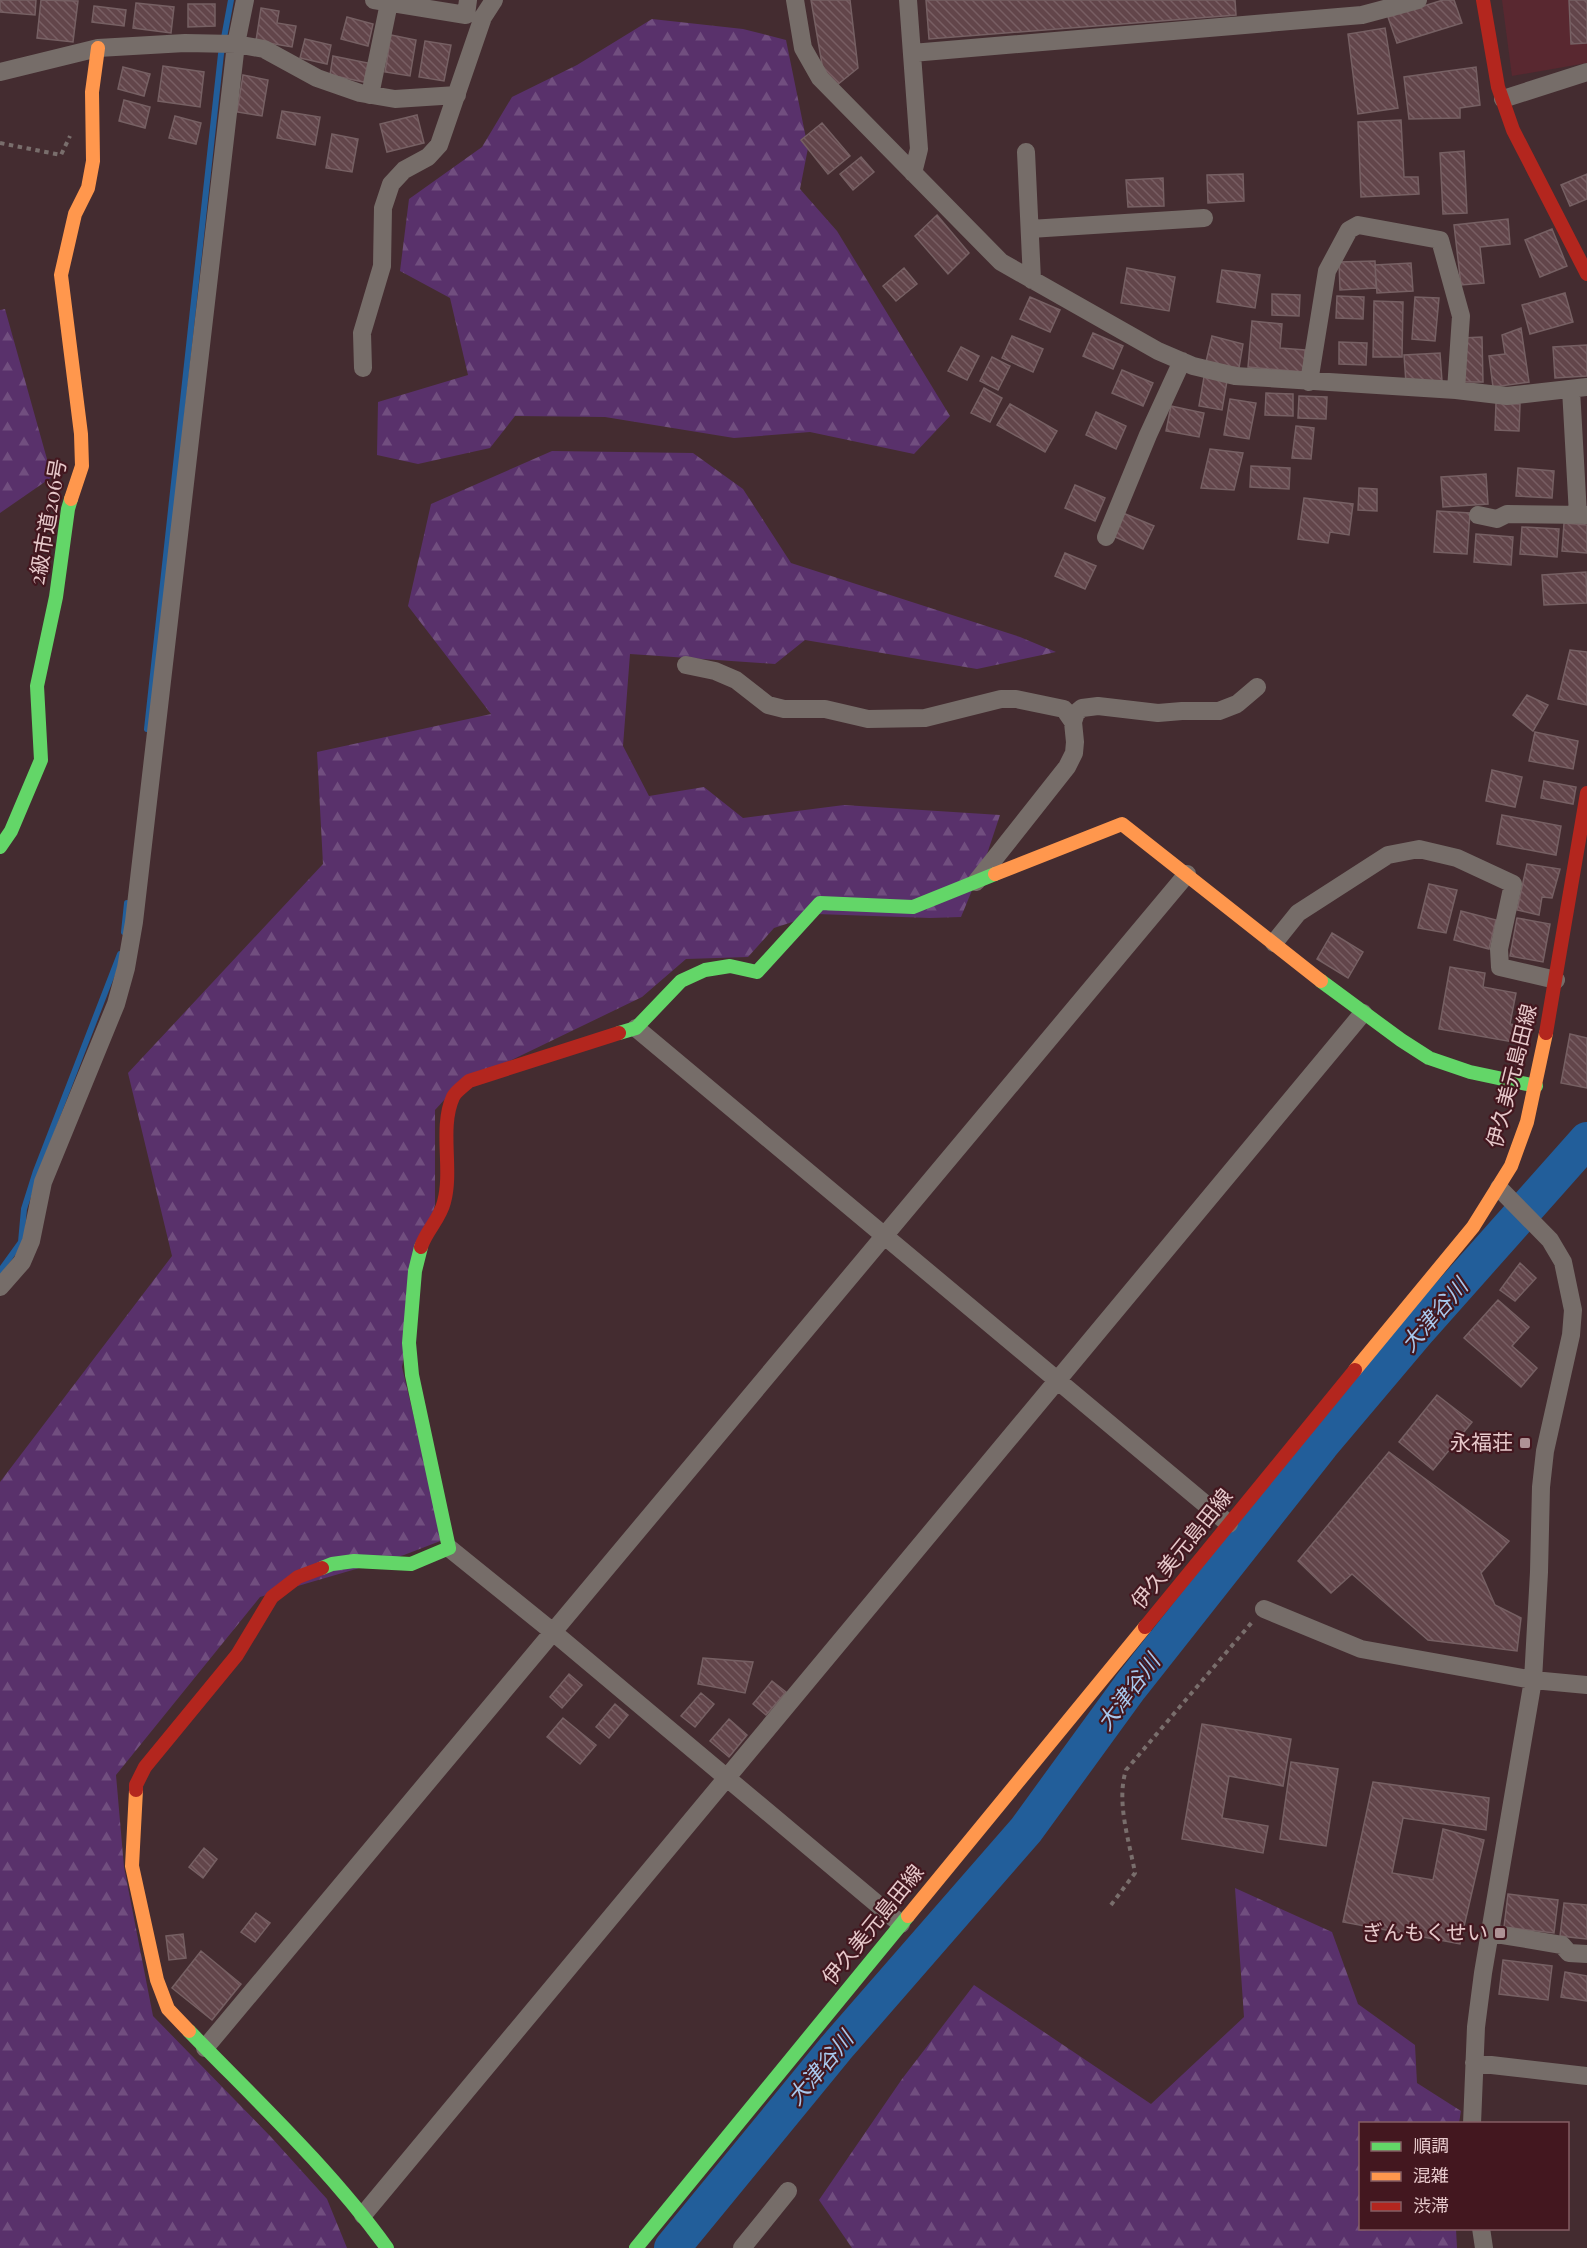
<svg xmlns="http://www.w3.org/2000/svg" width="1587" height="2248" font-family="'Playfair Display','Noto Sans JP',serif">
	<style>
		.built { fill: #592830 }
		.forest { fill: url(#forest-firs) }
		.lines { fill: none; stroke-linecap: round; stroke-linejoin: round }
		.stream { stroke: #225e9a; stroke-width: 6 }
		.river { stroke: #225e9a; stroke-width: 36 }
		.building { fill: url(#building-back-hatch); stroke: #766063; stroke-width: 1.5 }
		.path { stroke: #796e6c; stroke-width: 4; stroke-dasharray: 4.5 4.5; stroke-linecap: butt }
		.street { stroke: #766d69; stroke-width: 18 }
		.fast { stroke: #63d668; stroke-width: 14 }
		.slow { stroke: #ff974d; stroke-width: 14 }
		.jam { stroke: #b3261e; stroke-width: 14 }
		.poi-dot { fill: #ae9295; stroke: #43171f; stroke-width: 2 }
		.labels { text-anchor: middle; stroke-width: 4.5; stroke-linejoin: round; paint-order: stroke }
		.street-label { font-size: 21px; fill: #e7c9cb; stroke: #43171f }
		.poi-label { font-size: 21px; fill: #e7c9cb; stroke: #43171f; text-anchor: end }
		.water-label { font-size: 22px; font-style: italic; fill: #a8c8ed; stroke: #43171f }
	</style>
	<defs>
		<pattern id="forest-firs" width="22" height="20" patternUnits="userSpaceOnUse" patternTransform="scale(1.5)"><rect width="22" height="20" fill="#59316b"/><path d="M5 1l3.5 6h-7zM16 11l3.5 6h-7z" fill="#714e7f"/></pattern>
		<pattern id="building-back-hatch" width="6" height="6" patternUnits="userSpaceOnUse" patternTransform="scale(1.5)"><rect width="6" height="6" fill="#62454a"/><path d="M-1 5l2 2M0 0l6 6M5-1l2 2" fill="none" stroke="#785e63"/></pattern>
	</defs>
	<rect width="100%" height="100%" fill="#442c30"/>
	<!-- built -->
	<path class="built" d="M1502,0H1587V63L1512,76Z"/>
	<!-- forest -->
	<path class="forest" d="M652,19L743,29L786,40L808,148L800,189L837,231L950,416L914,454L810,432L734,438L605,417L515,416L490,448L418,464L377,455L378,402L468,375L450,298L400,271L409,199L482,147L512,97L577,65Z
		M5,309L52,477L0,513V310Z
		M552,451L693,453L743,489L791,563L1020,637L1056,652L977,669L805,640L775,664L630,654L623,746L649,796L704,787L743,818L844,805L1000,815L987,854L961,917L930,918L817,914L774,928L748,957L686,959L642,997L456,1087L435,1110V1204L402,1367L443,1540L404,1555L260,1597L116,1775L124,1867L153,2016L271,2137L327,2199L347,2248H0V1482L172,1256L128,1073L323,864L317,752L491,714L408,606L431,504Z
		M1235,1888L1332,1932L1358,2004L1415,2045L1417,2083L1461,2111L1459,2123L1360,2124V2228L1456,2229L1457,2248H852L819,2200L902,2079L974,1985L1151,2104L1244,2017Z"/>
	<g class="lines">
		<!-- stream -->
		<path class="stream" d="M147,729L221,54L231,0
			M124,932L127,903
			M0,1271L21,1242L24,1209L36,1171L120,954"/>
		<!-- river -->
		<path class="river" d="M672,2248L836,2048L1026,1830L1130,1687L1321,1445L1419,1329L1587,1140"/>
	</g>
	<!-- building -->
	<path class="building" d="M0,0H36L35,15L0,12Z
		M41,0L78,1L73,42L37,38Z
		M811,0H850L858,68L837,85L823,70Z
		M926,0H1235L1236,15L929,39Z
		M1443,0H1454L1462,23L1397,43L1388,17Z
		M1569,0H1587V43L1571,44Z
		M136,3L174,7L171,33L133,28Z
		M188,4H215V26L188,27Z
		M94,6L126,10L124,26L92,22Z
		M261,8L279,11L277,23L296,26L292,47L256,41Z
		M347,17L373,24L368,46L341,39Z
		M1385,28L1398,108L1358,114L1348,34Z
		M391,35L416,40L410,76L385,72Z
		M305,39L331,45L327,64L300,58Z
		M425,41L451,45L444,81L419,77Z
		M333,56L368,63L364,82L330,75Z
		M163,66L204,72L200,107L158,101Z
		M123,67L150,74L144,96L118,89Z
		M1476,67L1480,105L1460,108V118L1409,119L1404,77Z
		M243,75L268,80L262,116L237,112Z
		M124,100L150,107L145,128L119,121Z
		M282,111L320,117L315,145L277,138Z
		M417,115L424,143L387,152L380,124Z
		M175,116L201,123L196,144L169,138Z
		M1401,120L1404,177H1418L1419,194L1361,197L1358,122Z
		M822,123L850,156L828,174L801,140Z
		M332,134L358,139L352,172L326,168Z
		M1464,151L1467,213L1443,214L1440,153Z
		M861,157L874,172L853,190L840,174Z
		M1243,174L1244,201L1208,203L1207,175Z
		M1587,174V199L1570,206L1561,185Z
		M1163,178L1164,206L1128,207L1126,180Z
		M937,215L969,253L948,274L915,236Z
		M1508,219L1510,244L1480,247L1484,283L1461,285L1454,225Z
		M1552,229L1567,266L1540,277L1525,240Z
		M1375,261L1376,288L1340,290L1339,262Z
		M1411,263L1413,291L1377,293L1375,265Z
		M904,268L917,284L896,301L883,286Z
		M1127,268L1175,277L1169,311L1121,303Z
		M1222,270L1260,275L1255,308L1217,302Z
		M1565,293L1573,322L1530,334L1522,305Z
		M1272,294L1300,295L1299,316L1272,315Z
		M1337,296L1364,297L1363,319L1336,318Z
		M1030,297L1060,310L1050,332L1020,319Z
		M1415,297L1439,298L1435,341L1412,339Z
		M1374,301L1403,302L1402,357H1373Z
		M1252,321L1282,324L1280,348L1305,350L1304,372L1248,367Z
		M1521,328L1529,382L1493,387L1489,356L1505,354L1502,335Z
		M1093,333L1123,346L1113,369L1083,356Z
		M1012,336L1043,349L1033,372L1002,358Z
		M1212,336L1243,344L1239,368L1206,362Z
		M1482,337L1483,382H1463L1462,338Z
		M1339,342L1367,343L1366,365L1339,364Z
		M1587,345V376L1555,378L1553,347Z
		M961,347L979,356L967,380L948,371Z
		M1440,353L1442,381L1406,383L1404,355Z
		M992,357L1010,366L998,390L980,381Z
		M1122,370L1153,383L1143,406L1112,393Z
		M1204,377L1227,381L1222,410L1199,406Z
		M984,388L1002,398L990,422L971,413Z
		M1266,393L1293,394V416L1265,415Z
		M1299,396L1327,397L1326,419L1298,418Z
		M1230,399L1256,403L1249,439L1224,435Z
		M1496,403L1520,404L1519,431L1495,430Z
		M1010,404L1057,431L1045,452L997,425Z
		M1171,406L1204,413L1199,437L1166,431Z
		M1096,412L1126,426L1116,449L1086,435Z
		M1296,426L1314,428L1311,459L1292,458Z
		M1210,449L1243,453L1234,490L1201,488Z
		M1251,466L1290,468L1289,489L1250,487Z
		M1518,468L1554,471L1552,498L1516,496Z
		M1486,474L1488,504L1443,507L1441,477Z
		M1075,485L1105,498L1095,521L1065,508Z
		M1359,488L1377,489V511L1358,510Z
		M1304,498L1353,504L1349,535L1330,532L1328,543L1298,539Z
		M1437,511L1470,513L1467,554L1434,552Z
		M1123,513L1154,526L1143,549L1113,536Z
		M1564,523L1587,525V553L1562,551Z
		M1522,527L1559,529L1557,557L1520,554Z
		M1476,534L1513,537L1511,565L1474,562Z
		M1065,553L1096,566L1085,589L1055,576Z
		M1586,572L1587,603L1544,605L1542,575Z
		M1570,650L1587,652V705L1558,699Z
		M1527,695L1548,705L1533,731L1513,715Z
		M1535,732L1578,741L1573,769L1529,761Z
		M1492,770L1522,777L1515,807L1486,801Z
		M1544,781L1576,787L1573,804L1541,798Z
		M1502,815L1561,826L1556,855L1497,844Z
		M1527,864L1560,869L1552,898L1542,897L1539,915L1517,910Z
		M1429,884L1457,890L1446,933L1418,928Z
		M1461,911L1496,920L1489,949L1454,940Z
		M1517,918L1550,924L1543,962L1510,956Z
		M1332,933L1363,952L1348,978L1317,959Z
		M1450,967L1485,973L1483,987L1516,993L1510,1024L1516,1025L1513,1042L1439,1029Z
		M1570,1034L1587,1038V1088L1561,1083Z
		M1520,1263L1536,1278L1515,1301L1500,1290Z
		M1498,1300L1529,1327L1512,1346L1537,1368L1521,1387L1464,1338Z
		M1437,1395L1472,1422L1433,1470L1399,1442Z
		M1389,1452L1509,1541L1481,1573L1495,1605L1521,1618L1517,1651L1428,1640L1352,1574L1331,1593L1298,1561Z
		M703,1658L753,1662L745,1693L698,1684Z
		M569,1674L582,1685L562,1708L550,1697Z
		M772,1681L786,1692L766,1715L753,1704Z
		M701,1693L714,1704L695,1727L681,1716Z
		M615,1704L628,1715L609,1738L596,1727Z
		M563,1718L596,1745L580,1764L547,1737Z
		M729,1719L747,1735L729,1757L710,1741Z
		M1202,1724L1291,1739L1283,1786L1229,1776L1222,1818L1268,1826L1263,1853L1182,1839Z
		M1291,1762L1338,1769L1326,1846L1280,1839Z
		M1373,1782L1489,1798L1486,1830L1403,1818L1392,1873L1433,1880L1443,1829L1484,1840L1460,1944L1343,1922Z
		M204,1848L217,1859L203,1878L189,1867Z
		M1508,1894L1558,1900L1554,1933L1504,1927Z
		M1564,1903L1587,1905V1939L1560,1936Z
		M256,1913L270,1923L255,1942L241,1932Z
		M183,1934L186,1958L169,1960L166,1936Z
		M201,1951L241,1984L212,2020L172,1988Z
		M1503,1960L1552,1966L1548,2000L1499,1994Z
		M1565,1972L1587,1976V2001L1561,1997Z"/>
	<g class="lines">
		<!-- path -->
		<path class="path" d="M0,143L61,155L70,136
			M1111,1905L1135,1873C1129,1840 1116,1802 1126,1770L1253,1621"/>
		<!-- street -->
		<path class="street" d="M374,0L466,15L468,0
			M795,0L803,48L820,78L1001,262L1158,351L1193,366L1235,376L1456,390L1507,396L1587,387
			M908,0L919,149L913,173
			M912,53L1362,15L1418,0
			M0,72L98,48L185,43L236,44L264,49L317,78L360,93L395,99L457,95
			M370,95L389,3
			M1503,99L1587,72
			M1026,152L1032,280
			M1030,229L1204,218
			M363,368L362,333L382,266L383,208L391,184L404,170L428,157L439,145L483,17L494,0
			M1309,382L1327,271L1349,230L1358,225L1440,240L1461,316L1456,390
			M1571,389L1578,515
			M1478,515L1497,519L1507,514L1587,515
			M1106,537L1148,435L1182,361
			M686,665L715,671L736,680L768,705L784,709H825L868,719L925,718L1001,699H1016L1064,709L1073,722
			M976,882L1067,767L1074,753L1075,742L1073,722L1076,713L1082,708L1098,706L1158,713L1182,711H1219L1237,704L1257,687
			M1274,943L1298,913L1388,855L1419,849L1457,858L1513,884L1499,949L1500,967L1556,980
			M636,1028L1229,1524
			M0,1287L22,1262L31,1241L43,1182L116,1004L126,968L134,922L236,44L245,0
			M449,1548L553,1632L901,1924
			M1264,1609L1361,1649L1533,1680L1587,1685
			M1490,1933L1562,1945L1569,1953L1587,1954
			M205,2048L1187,874
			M1474,2063L1587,2076
			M1472,2124L1476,2027L1483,1973L1533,1680L1539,1572L1541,1487L1545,1451L1571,1335L1573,1310L1563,1262L1550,1240L1499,1188
			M363,2215L1363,1013
			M1481,2228L1484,2248
			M742,2248L788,2191"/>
		<!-- fast -->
		<path class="fast" d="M0,847L11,831L41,760L37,686L56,597L68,509L71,499
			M1321,981L1401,1040L1429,1058L1470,1072L1536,1086
			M619,1033L636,1028L681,981L705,970L730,966L757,972L820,903L913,907L995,874
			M322,1568L332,1564L354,1561L411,1564L449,1548L412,1375L409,1343L415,1271L421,1247
			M189,2031C257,2101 330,2169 387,2248
			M636,2248L908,1916"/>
		<!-- slow -->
		<path class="slow" d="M71,499L82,466L81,434L61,275L75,214L88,188L93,161L92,92L98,48
			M995,874L1122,824L1321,981
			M1355,1370L1473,1227L1511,1166L1527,1122L1546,1033
			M136,1790L132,1866L157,1980L168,2009L189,2031
			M908,1916L1145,1627"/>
		<!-- jam -->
		<path class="jam" d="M1483,0L1498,87L1513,130L1587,274
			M1546,1033L1587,793
			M421,1247C426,1231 440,1219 444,1202C453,1169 439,1128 453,1097C456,1091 464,1086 469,1081L619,1033
			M1145,1627L1355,1370
			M136,1790V1785L145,1767L237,1655L272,1597L298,1577L322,1568"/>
	</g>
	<!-- markers -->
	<g class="poi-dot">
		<rect x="1519" y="1437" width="12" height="12" rx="3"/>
		<rect x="1494" y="1927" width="12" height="12" rx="3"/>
	</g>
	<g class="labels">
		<!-- street labels -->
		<g class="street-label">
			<text transform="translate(48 522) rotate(-80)" y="7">2級市道206号</text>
			<text transform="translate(1512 1076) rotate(-76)" y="7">伊久美元島田線</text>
			<text transform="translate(1182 1549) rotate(-51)" y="7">伊久美元島田線</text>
			<text transform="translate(873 1925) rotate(-51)" y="7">伊久美元島田線</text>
		</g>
		<!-- poi labels -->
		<g class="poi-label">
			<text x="1513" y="1450">永福荘</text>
			<text x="1488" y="1940">ぎんもくせい</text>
		</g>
		<!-- water labels -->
		<g class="water-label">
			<text transform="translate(1434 1315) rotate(-49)" y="8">大津谷川</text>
			<text transform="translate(1128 1692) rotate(-53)" y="8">大津谷川</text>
			<text transform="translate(820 2068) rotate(-50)" y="8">大津谷川</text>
		</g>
	</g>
	<!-- legend -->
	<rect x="1359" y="2122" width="210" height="108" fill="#43171f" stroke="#855e64" stroke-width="1.5"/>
	<rect x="1371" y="2142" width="30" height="9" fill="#63d668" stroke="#855e64" stroke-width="1.5"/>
	<text x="1413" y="2152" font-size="18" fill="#e7c9cb">順調</text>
	<rect x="1371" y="2172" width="30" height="9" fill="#ff974d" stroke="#855e64" stroke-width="1.5"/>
	<text x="1413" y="2182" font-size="18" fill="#e7c9cb">混雑</text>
	<rect x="1371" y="2202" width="30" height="9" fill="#b3261e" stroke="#855e64" stroke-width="1.5"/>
	<text x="1413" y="2212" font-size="18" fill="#e7c9cb">渋滞</text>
</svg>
